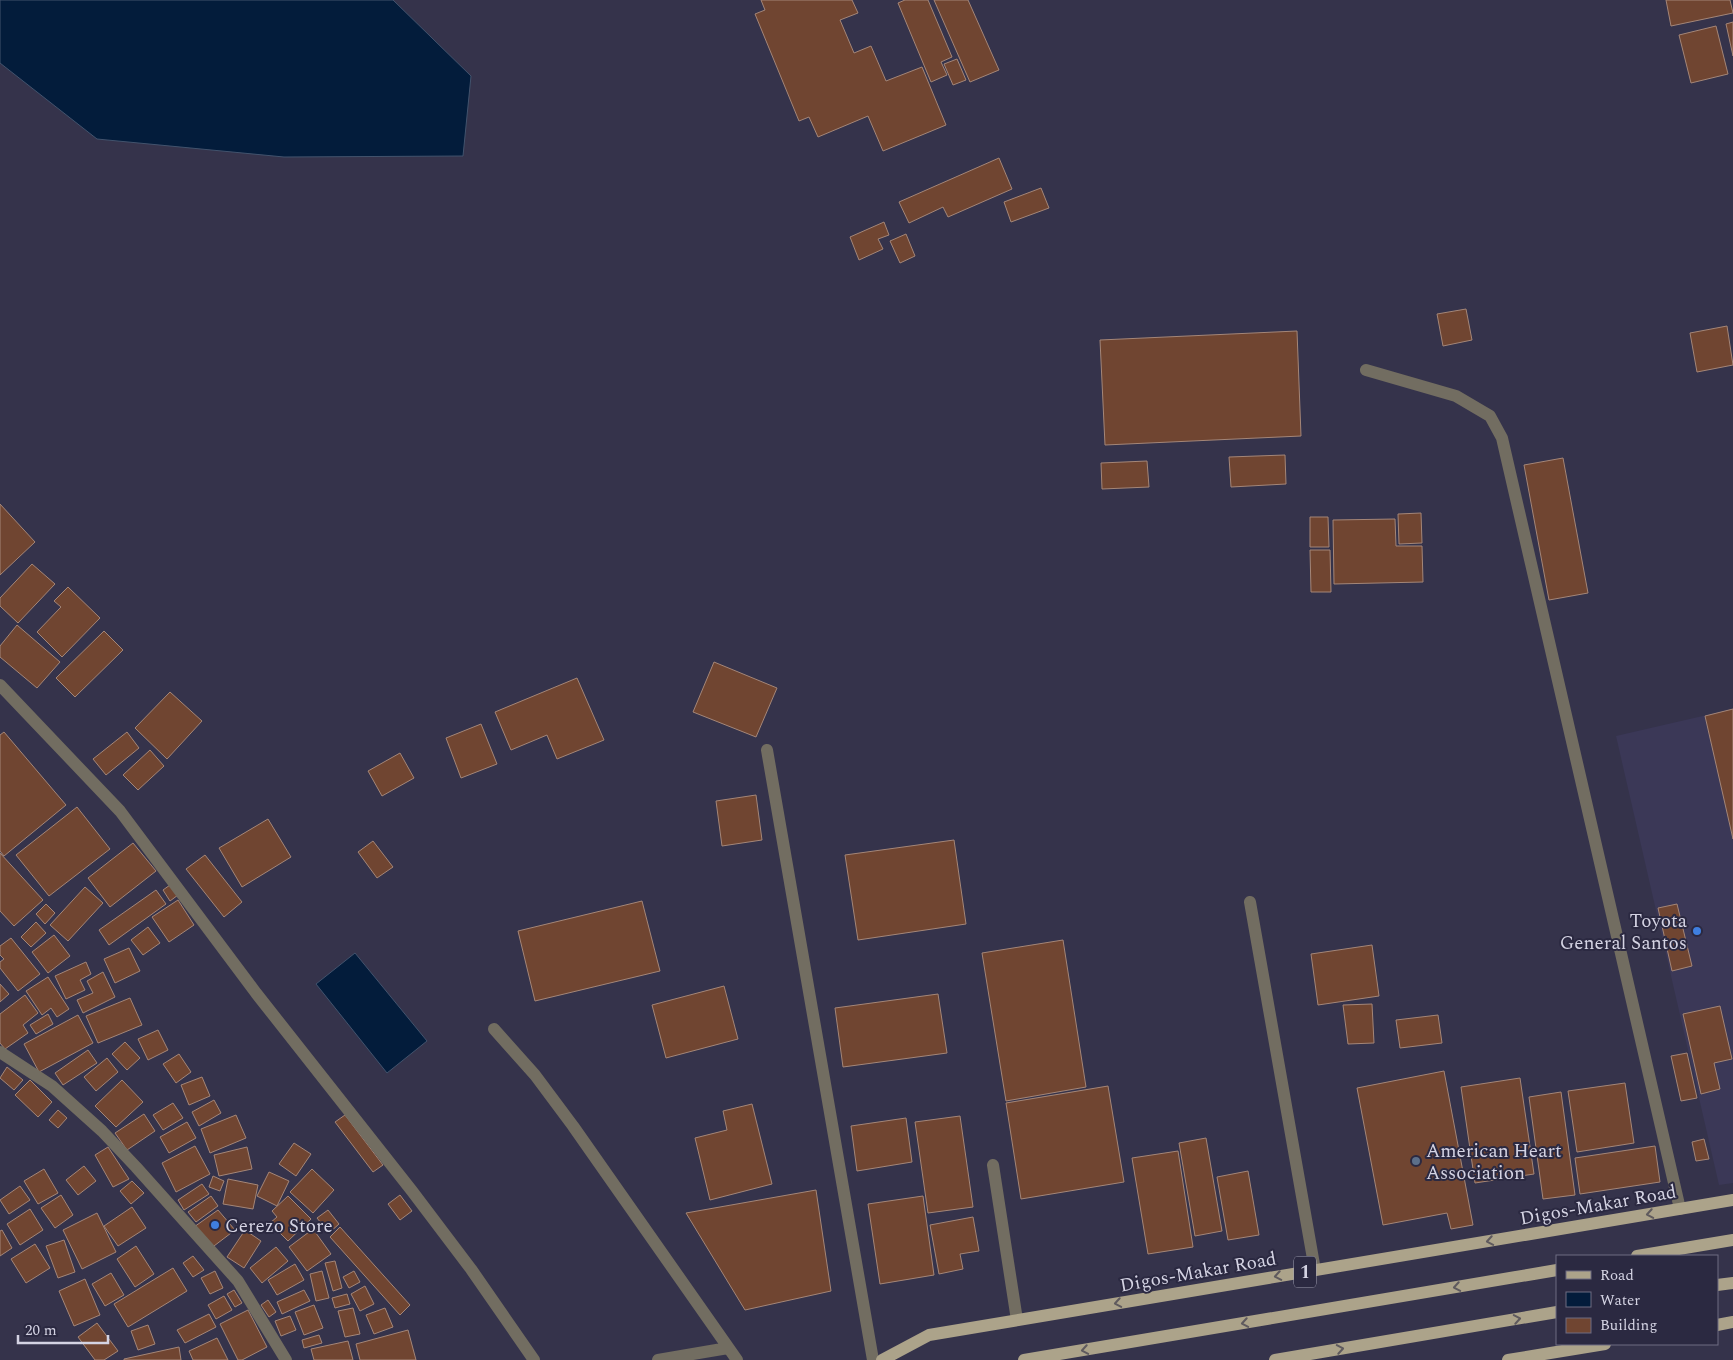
<svg xmlns="http://www.w3.org/2000/svg" width="1733" height="1360" font-family="Spectral,serif">
	<style>
		.built { fill: #3b3857 }
		.water { fill: #031c3b; stroke: #42536d }
		.building { fill: #704531; stroke: #a48678 }
		.lines { fill: none; stroke-linecap: round; stroke-linejoin: round }
		.minor { stroke: #726d61; stroke-width: 12 }
		.major { stroke: #aca38a; stroke-width: 12 }
		.oneway { stroke: #5f5a5e }
		.shop-dot { fill: #3f7fe0; stroke: #2b2941; stroke-width: 2 }
		.service-dot { fill: #5c6f8a; stroke: #2b2941; stroke-width: 2 }
		.labels { text-anchor: middle; stroke-width: 4; stroke-linejoin: round; paint-order: stroke }
		.shield { fill: #2b2941; stroke: #a1a0b2; stroke-width: 1 }
		.shield-label { font-size: 18px; font-weight: bold; fill: #d4d3e3 }
		.poi-label { font-size: 19px; fill: #d4d3e3; stroke: #2b2941; text-anchor: start }
		.street-label { font-size: 19px; fill: #d4d3e3; stroke: #2b2941 }
	</style>
	<rect width="100%" height="100%" fill="#35334b"/>
	<!-- built -->
	<path class="built" d="M1733,709V1183L1719,1185L1616,736Z"/>
	<!-- water -->
	<path class="water" d="M0,0H393L471,76L463,156L284,157L97,139L0,63Z
		M355,953L427,1041L387,1073L316,984Z"/>
	<!-- building -->
	<path class="building" d="M761,0H852L858,13L840,20L854,53L871,46L886,81L922,67L946,125L883,151L868,116L818,137L809,117L799,121L755,14L765,10Z
		M905,0H928L952,57L941,62L947,75L931,82L898,3Z
		M934,0H968L999,70L970,82Z
		M1666,0H1730L1733,13L1671,26Z
		M1733,22V56L1726,24Z
		M1716,26L1728,74L1691,83L1679,35Z
		M957,59L966,80L953,85L944,64Z
		M999,158L1012,189L948,217L943,207L909,223L899,202Z
		M1041,188L1049,208L1011,222L1004,202Z
		M884,222L889,235L878,239L883,249L859,260L850,237Z
		M906,234L915,256L900,263L890,241Z
		M1466,309L1472,340L1443,346L1437,314Z
		M1727,326L1733,365L1697,372L1690,333Z
		M1297,331L1301,436L1105,445L1100,340Z
		M1285,455L1286,484L1231,487L1229,457Z
		M1563,458L1588,593L1549,600L1524,465Z
		M1147,461L1149,487L1102,489L1101,463Z
		M0,504L35,542L0,575Z
		M1421,513L1422,543L1399,544L1398,514Z
		M1310,517H1328L1329,547H1310Z
		M1395,519L1396,546H1422L1423,582L1334,584L1333,520Z
		M1310,550H1330L1331,592H1311Z
		M32,564L55,584L18,623L0,606V598Z
		M68,587L100,618L62,657L37,632L61,607L54,601Z
		M17,625L60,662L37,688L0,657V646Z
		M104,631L123,650L75,697L56,678Z
		M714,662L777,688L756,737L693,712Z
		M577,678L604,740L557,759L547,735L511,750L495,712Z
		M170,692L202,721L167,759L135,728Z
		M1733,709V839L1705,716Z
		M481,724L497,764L461,778L446,738Z
		M4,732L66,805L4,856L0,851V735Z
		M127,732L139,748L106,775L93,759Z
		M150,750L164,766L138,790L123,775Z
		M400,753L414,778L382,796L368,771Z
		M756,795L762,840L722,846L716,801Z
		M77,807L110,849L49,896L16,855Z
		M268,819L291,857L242,887L219,848Z
		M954,840L966,924L858,940L845,855Z
		M373,841L393,867L377,878L358,852Z
		M133,843L156,871L110,907L88,878Z
		M0,853L43,900L14,926L0,911Z
		M205,855L242,902L224,917L186,869Z
		M170,885L178,895L170,901L163,890Z
		M85,887L103,903L68,941L50,925Z
		M156,890L166,904L109,945L99,930Z
		M178,900L194,925L169,942L152,917Z
		M642,901L660,971L535,1001L518,931Z
		M46,904L55,913L45,924L36,914Z
		M1677,904L1692,966L1672,971L1658,908Z
		M36,922L46,933L31,947L21,937Z
		M148,927L160,943L143,955L131,940Z
		M54,935L70,956L48,973L32,952Z
		M11,938L40,974L18,991L0,968V962L4,959L0,955V946Z
		M1063,940L1086,1087L1006,1101L982,953Z
		M1372,945L1379,996L1318,1005L1311,954Z
		M129,948L140,971L115,983L104,959Z
		M86,962L91,974L80,980L85,990L66,999L55,976Z
		M103,972L115,997L83,1013L77,1000L93,993L87,981Z
		M48,977L69,1009L57,1017L51,1008L42,1015L26,991Z
		M0,984L9,994L0,1002Z
		M724,986L738,1039L666,1058L652,1005Z
		M938,994L947,1053L843,1067L835,1008Z
		M25,995L38,1013L23,1025L28,1033L5,1049L0,1043V1014Z
		M130,998L142,1025L98,1043L86,1016Z
		M1372,1004L1374,1043L1348,1044L1343,1005Z
		M1720,1006L1732,1059L1714,1063L1720,1089L1701,1094L1683,1014Z
		M48,1014L53,1024L36,1034L30,1025Z
		M78,1015L93,1043L39,1072L24,1044Z
		M1438,1015L1442,1043L1400,1048L1396,1020Z
		M158,1030L168,1050L148,1060L138,1039Z
		M125,1042L140,1058L127,1070L112,1054Z
		M88,1050L97,1063L63,1085L55,1073Z
		M1687,1053L1697,1098L1681,1101L1671,1056Z
		M179,1054L191,1072L176,1083L163,1064Z
		M107,1058L118,1072L96,1091L84,1077Z
		M7,1067L23,1080L14,1090L0,1078Z
		M1444,1071L1473,1225L1451,1229L1447,1213L1383,1225L1357,1088Z
		M202,1077L210,1096L189,1105L181,1085Z
		M1520,1078L1534,1174L1475,1183L1461,1087Z
		M30,1080L52,1102L38,1117L15,1095Z
		M122,1080L143,1102L116,1127L95,1106Z
		M1625,1083L1634,1143L1577,1152L1568,1091Z
		M1108,1086L1124,1182L1021,1199L1006,1103Z
		M1561,1092L1575,1195L1543,1199L1529,1097Z
		M214,1100L221,1113L199,1126L192,1112Z
		M173,1103L183,1118L163,1130L153,1115Z
		M752,1104L772,1184L710,1200L695,1138L727,1130L723,1111Z
		M58,1110L67,1118L58,1128L49,1120Z
		M144,1114L155,1131L127,1150L115,1133Z
		M236,1115L246,1138L210,1153L201,1129Z
		M345,1115L383,1165L373,1172L335,1122Z
		M960,1116L973,1207L928,1213L915,1122Z
		M906,1118L912,1162L857,1171L851,1126Z
		M187,1122L196,1138L169,1153L160,1137Z
		M1206,1138L1222,1231L1195,1236L1179,1143Z
		M1704,1139L1709,1159L1696,1161L1692,1142Z
		M294,1143L311,1154L296,1176L279,1164Z
		M195,1146L210,1174L176,1192L162,1163Z
		M1655,1146L1660,1182L1580,1194L1575,1158Z
		M108,1147L129,1179L113,1187L95,1155Z
		M247,1147L252,1169L219,1176L214,1155Z
		M1178,1151L1193,1247L1148,1254L1132,1158Z
		M84,1166L96,1181L78,1195L66,1180Z
		M44,1169L58,1193L38,1204L24,1181Z
		M312,1169L334,1190L313,1213L290,1192Z
		M1248,1171L1259,1235L1228,1240L1217,1177Z
		M269,1172L289,1181L277,1206L257,1196Z
		M213,1176L224,1181L220,1191L209,1187Z
		M228,1179L258,1185L253,1209L223,1204Z
		M132,1181L144,1193L131,1204L120,1191Z
		M202,1184L209,1194L184,1210L178,1200Z
		M20,1186L30,1200L9,1214L0,1200Z
		M816,1190L831,1291L745,1310L686,1213Z
		M61,1195L73,1215L55,1228L41,1208Z
		M400,1195L412,1211L400,1220L388,1204Z
		M211,1196L218,1206L196,1222L188,1212Z
		M288,1196L311,1219L288,1241L270,1223L277,1217L272,1211Z
		M923,1196L934,1275L880,1284L868,1204Z
		M132,1207L146,1228L118,1246L104,1226Z
		M30,1209L43,1230L20,1245L7,1224Z
		M218,1210L235,1230L210,1249L194,1227Z
		M328,1210L339,1224L329,1233L317,1218Z
		M97,1213L116,1252L82,1269L63,1230Z
		M973,1217L979,1251L960,1254L963,1269L939,1274L930,1225Z
		M340,1227L410,1305L400,1315L330,1237Z
		M313,1229L331,1254L307,1271L289,1247Z
		M2,1230L12,1248L0,1256V1231Z
		M245,1230L261,1241L244,1268L227,1257Z
		M64,1240L75,1272L58,1278L46,1246Z
		M35,1244L50,1268L26,1283L11,1259Z
		M136,1246L154,1274L135,1287L117,1259Z
		M276,1247L288,1261L262,1283L250,1268Z
		M193,1256L204,1270L193,1277L183,1263Z
		M335,1261L342,1288L333,1291L325,1263Z
		M295,1264L304,1280L277,1295L268,1280Z
		M173,1268L187,1291L128,1327L114,1304Z
		M215,1271L223,1288L210,1294L201,1278Z
		M322,1271L329,1298L316,1301L310,1274Z
		M354,1271L360,1282L349,1288L343,1277Z
		M111,1273L124,1295L105,1306L92,1284Z
		M85,1279L100,1315L74,1326L59,1291Z
		M365,1286L374,1304L360,1311L351,1294Z
		M234,1290L242,1303L235,1307L227,1294Z
		M304,1290L310,1301L282,1314L277,1302Z
		M347,1294L350,1304L335,1308L332,1298Z
		M224,1296L232,1310L216,1319L208,1305Z
		M268,1300L276,1312L269,1317L261,1305Z
		M314,1305L323,1328L304,1335L295,1312Z
		M353,1308L360,1334L345,1337L338,1311Z
		M385,1308L393,1327L374,1334L366,1315Z
		M248,1310L267,1347L242,1360H238L220,1324Z
		M209,1314L216,1327L185,1343L177,1330Z
		M290,1316L296,1330L281,1336L275,1321Z
		M97,1323L118,1351L104,1360H95L78,1337Z
		M148,1325L155,1344L138,1350L131,1331Z
		M408,1330L416,1360H360L356,1344Z
		M319,1335L322,1343L304,1348L302,1340Z
		M217,1338L228,1360H193L189,1351Z
		M348,1341L353,1360H314L311,1349Z
		M179,1347L181,1360H124V1359Z"/>
	<g class="lines">
		<!-- minor -->
		<path class="minor" d="M1366,370L1456,396L1490,416L1502,438L1680,1209
			M0,685L120,811L256,993L412,1191L471,1269L534,1360
			M767,750L873,1360
			M1250,902L1315,1270
			M494,1029L535,1075L573,1126L737,1360
			M0,1052L52,1086L102,1131L136,1167L238,1281L286,1360
			M993,1165L1017,1320
			M658,1360L728,1348"/>
		<!-- major -->
		<path class="major" d="M1637,1256L1733,1240
			M1717,1285L1733,1283
			M1717,1325L1733,1322
			M882,1360L929,1335L1733,1200
			M1024,1360L1557,1270
			M1275,1360L1557,1312
			M1508,1360L1605,1344"/>
	</g>
	<!-- one-way arrows -->
	<defs><path id="oneway-chevron" d="M-2-3.5L2.5 0L-2 3.5" fill="none" stroke-width="1.6" stroke-linecap="round" stroke-linejoin="round" transform="scale(1.25)"/></defs>
	<g class="oneway">
		<use href="#oneway-chevron" transform="translate(1650 1214) rotate(170)"/>
		<use href="#oneway-chevron" transform="translate(1490 1241) rotate(170)"/>
		<use href="#oneway-chevron" transform="translate(1278 1276) rotate(170)"/>
		<use href="#oneway-chevron" transform="translate(1457 1287) rotate(170)"/>
		<use href="#oneway-chevron" transform="translate(1118 1303) rotate(170)"/>
		<use href="#oneway-chevron" transform="translate(1517 1319) rotate(-10)"/>
		<use href="#oneway-chevron" transform="translate(1245 1323) rotate(170)"/>
		<use href="#oneway-chevron" transform="translate(1340 1349) rotate(-10)"/>
		<use href="#oneway-chevron" transform="translate(1085 1350) rotate(170)"/>
	</g>
	<!-- markers -->
	<g class="shop-dot">
		<circle cx="1697" cy="931" r="5"/>
		<circle cx="215" cy="1225" r="5"/>
	</g>
	<circle class="service-dot" cx="1416" cy="1161" r="5"/>
	<g class="labels">
		<!-- shield labels -->
		<rect class="shield" x="1294" y="1256.5" width="22" height="31" rx="4"/>
		<g class="shield-label">
			<text x="1305" y="1278">1</text>
		</g>
		<!-- poi labels -->
		<g class="poi-label">
			<text x="1687" y="927" text-anchor="end">Toyota<tspan x="1687" dy="22">General Santos</tspan></text>
			<text x="1426" y="1157">American Heart<tspan x="1426" dy="22">Association</tspan></text>
			<text x="225" y="1232">Cerezo Store</text>
		</g>
		<!-- street labels -->
		<g class="street-label">
			<text transform="translate(1598 1204) rotate(-10)" y="7">Digos-Makar Road</text>
			<text transform="translate(1198 1271) rotate(-10)" y="7">Digos-Makar Road</text>
		</g>
	</g>
	<!-- legend -->
	<rect x="1556" y="1255" width="162" height="90" fill="#2b2941" stroke="#6f6d82"/>
	<rect x="1566" y="1271" width="25" height="8" fill="#aca38a" stroke="#6f6d82"/>
	<text x="1600" y="1280" font-size="15" fill="#d4d3e3">Road</text>
	<rect x="1566" y="1292" width="25" height="15" fill="#031c3b" stroke="#6f6d82"/>
	<text x="1600" y="1305" font-size="15" fill="#d4d3e3">Water</text>
	<rect x="1566" y="1318" width="25" height="15" fill="#704531" stroke="#6f6d82"/>
	<text x="1600" y="1330" font-size="15" fill="#d4d3e3">Building</text>
	<!-- scale -->
	<path d="M18 1335v8h90v-8" fill="none" stroke="#d4d3e3" stroke-width="2.5"/>
	<text x="25" y="1335" font-size="15" fill="#d4d3e3" stroke="#2b2941" stroke-width="4" paint-order="stroke">20 m</text>
</svg>
